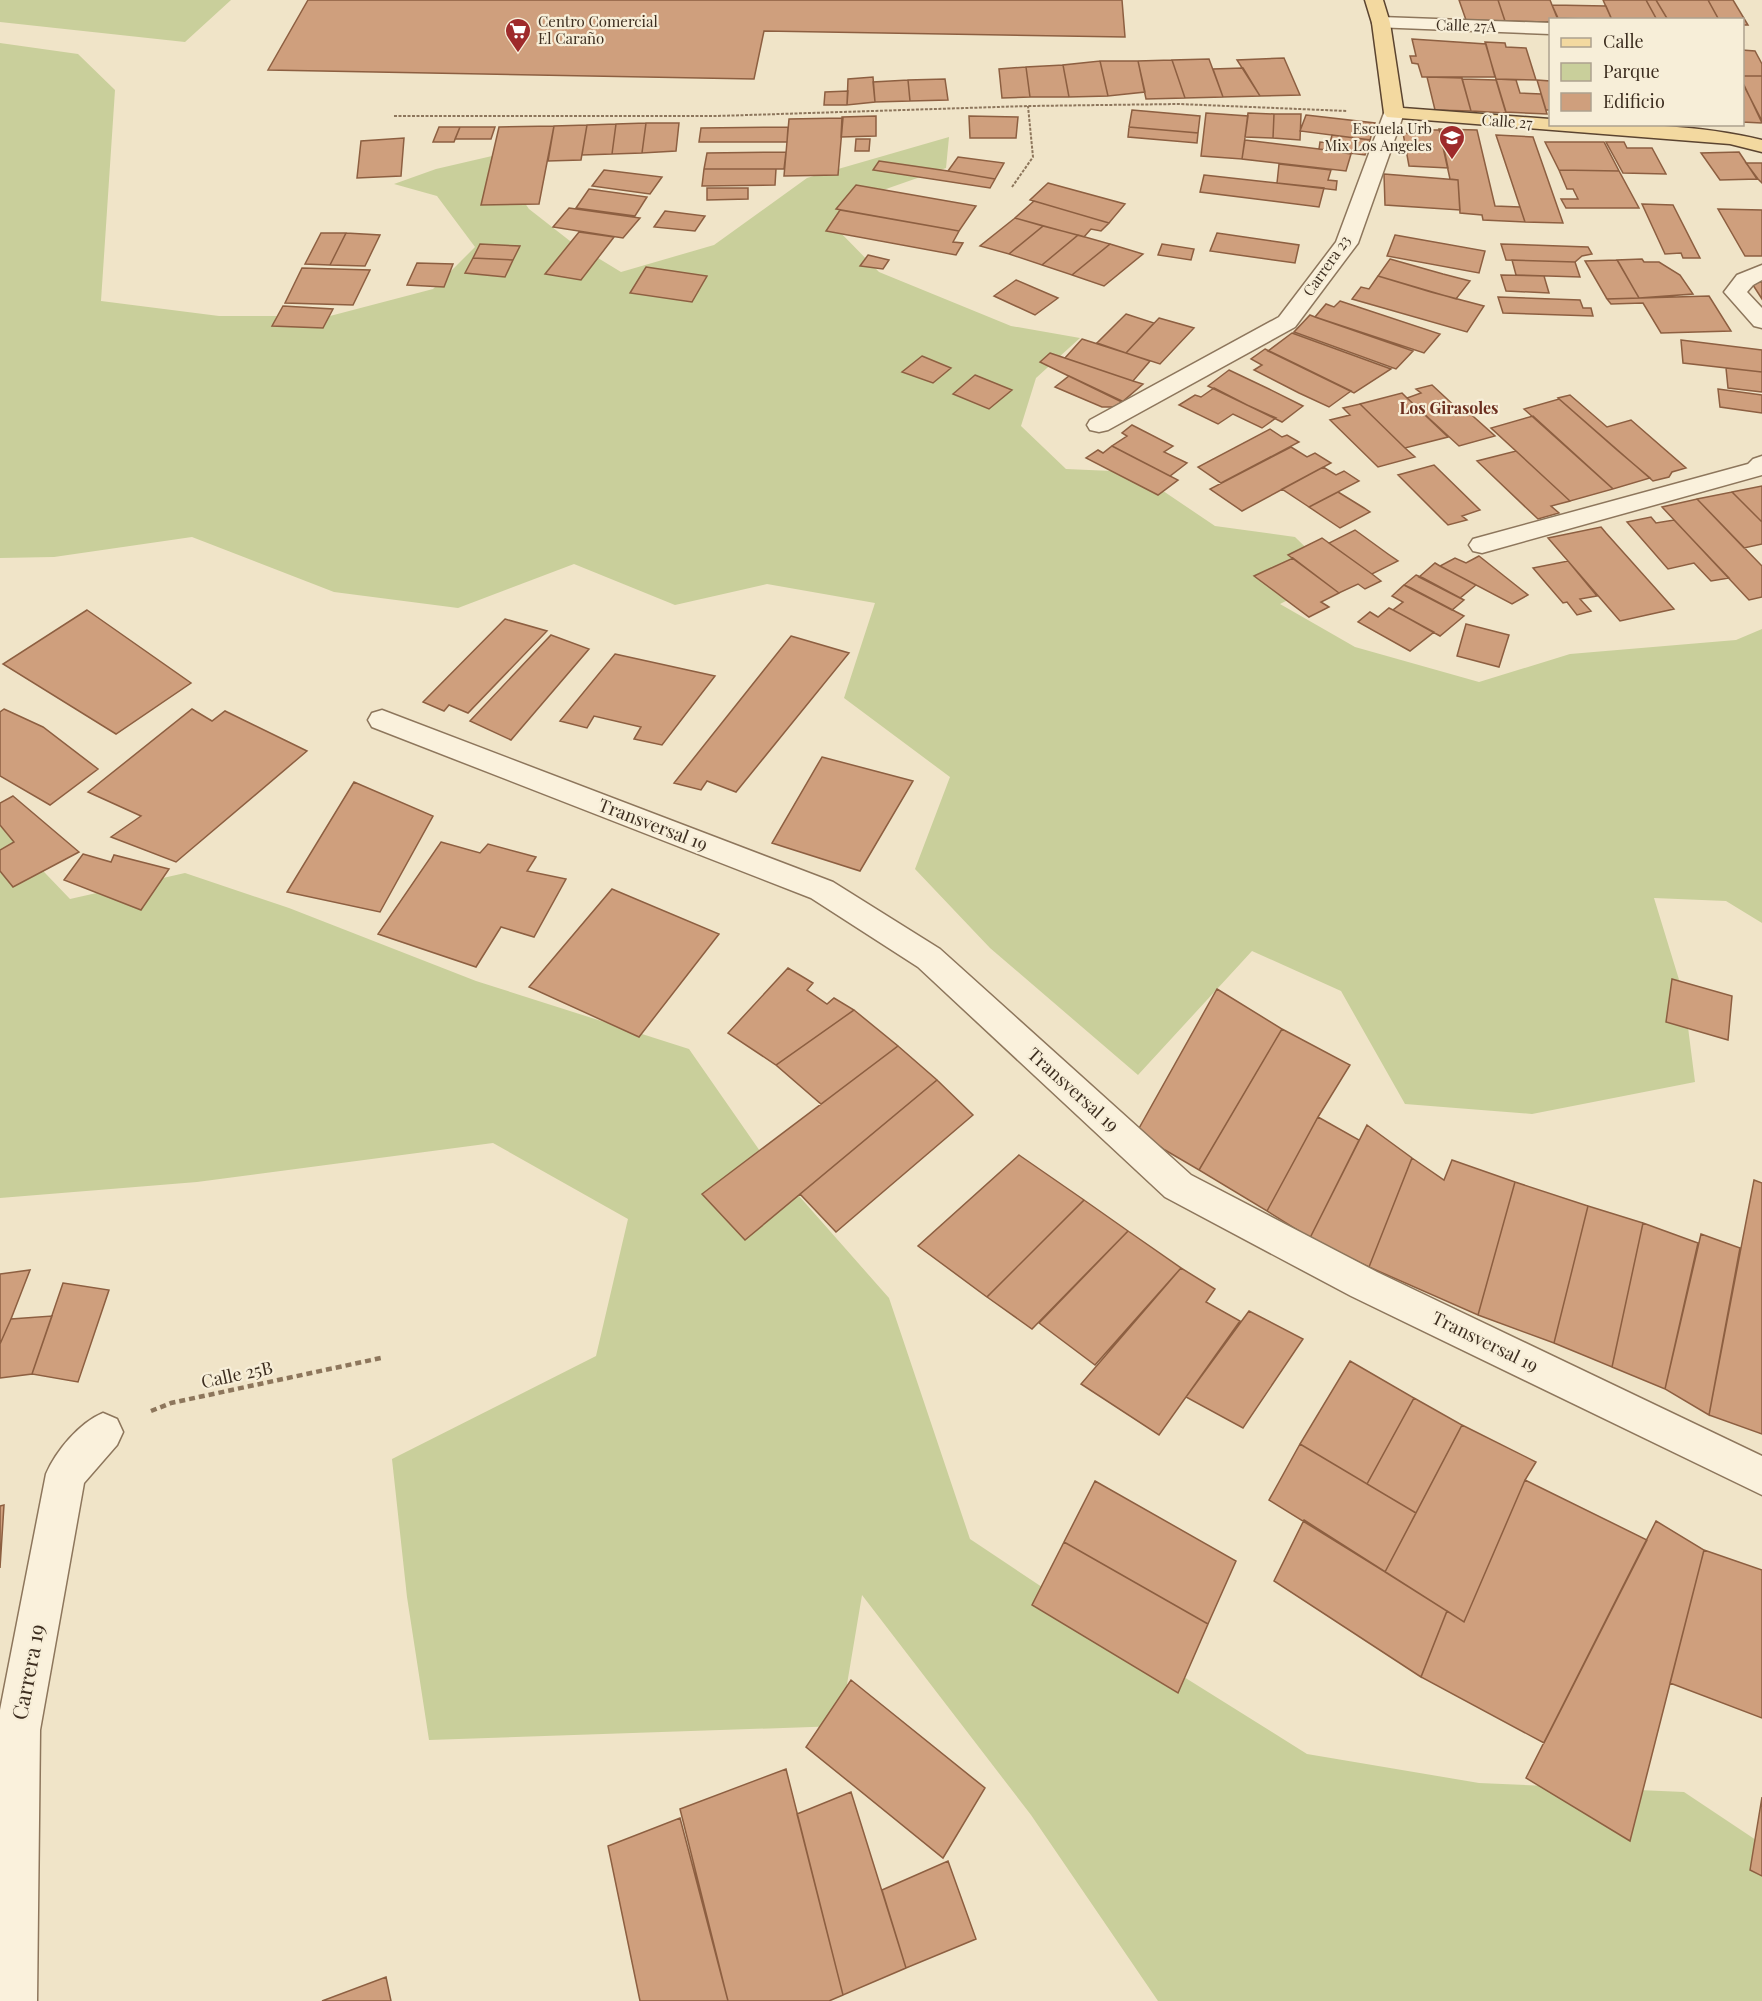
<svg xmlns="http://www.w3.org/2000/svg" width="1762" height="2001" font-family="'Playfair Display',serif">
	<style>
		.green { fill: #c9cf9b }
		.building { fill: #cf9f7d; stroke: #8d5f41; stroke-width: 1.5 }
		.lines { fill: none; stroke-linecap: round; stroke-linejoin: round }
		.street-casing { stroke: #8d765c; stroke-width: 3 }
		.primary-casing { stroke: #5b4430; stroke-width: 3 }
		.path-far1 { stroke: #8d765c; stroke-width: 2; stroke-dasharray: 3 1.5; stroke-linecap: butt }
		.path { stroke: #8d765c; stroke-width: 4.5; stroke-dasharray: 6 4; stroke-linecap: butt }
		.street { fill: #faf1dc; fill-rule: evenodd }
		.primary { fill: #f3d9a0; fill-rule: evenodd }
		.labels { text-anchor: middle; stroke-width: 4.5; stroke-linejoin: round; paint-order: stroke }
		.far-poi-label { font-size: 15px; fill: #3d2e20; stroke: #f7eed8; text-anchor: start }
		.far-street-label { font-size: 15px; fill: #3d2e20; stroke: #f7eed8 }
		.far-neighbourhood-label { font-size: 16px; font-weight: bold; fill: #6b2e1e; stroke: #f7eed8 }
		.street-label { font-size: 18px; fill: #3d2e20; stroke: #f7eed8 }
		.near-street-label { font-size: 21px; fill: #3d2e20; stroke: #f7eed8 }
	</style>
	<rect width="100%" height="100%" fill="#f0e4c8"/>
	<!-- green -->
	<path class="green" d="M0,0H231L185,42L0,22Z
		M0,43L78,54L115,90L101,301L219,316H330L433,289L475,247L437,196L394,184L436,169L492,156L529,209L570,241L621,272L714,245L807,178L949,137L946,168L866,196L837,229L879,272L1011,326L1080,338L1036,378L1021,426L1066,469L1135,472L1215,526L1295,537L1335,576L1280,604L1355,647L1479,682L1570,654L1736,640L1762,629V923L1726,901L1654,898L1684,996L1695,1082L1532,1114L1405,1104L1341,991L1252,951L1138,1075L990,948L915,869L950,777L844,698L875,603L767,584L675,605L574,564L458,608L334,592L192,537L54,557L0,558Z
		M0,826L70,899L185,873L289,908L476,981L689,1049L762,1154L889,1298L970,1539L1072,1607L1307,1754L1479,1783L1684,1792L1762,1844V2001H1158L1031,1815L862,1595L840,1726L429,1740L407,1597L392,1459L596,1356L628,1219L493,1143L197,1182L0,1198Z"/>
	<!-- building -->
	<path class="building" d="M308,0H1122L1125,37L764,31L754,79L268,70Z
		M1459,0H1498L1505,21L1466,20Z
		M1498,0H1550L1558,20L1546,22L1505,21Z
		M1603,0H1646L1657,20H1612Z
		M1646,0H1656L1668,20H1657Z
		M1656,0H1708L1719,20H1668Z
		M1708,0H1733L1748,25H1742V20H1719Z
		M1552,5L1606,6L1612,20L1558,18Z
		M1412,39L1486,44L1495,77H1422L1418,64L1412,63L1410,56H1416Z
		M1485,42L1505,43L1506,47L1526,48L1536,80L1496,79Z
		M1742,50L1755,51L1762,64V76H1742Z
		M1284,58L1300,95L1260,96L1237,60Z
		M1209,59L1223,97L1185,98L1172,60Z
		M1172,60L1185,98L1146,99L1138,61Z
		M1100,61L1108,96L1069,97L1063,65Z
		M1100,61H1138L1145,92L1108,96Z
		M1063,65L1069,97H1030L1026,67Z
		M1026,67L1030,97L1002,98L999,69Z
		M1243,68L1260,96L1223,97L1213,69Z
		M1742,76H1762V121L1742,82Z
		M873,77L875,102L847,105L848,79Z
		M1427,77L1462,78L1471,111L1435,110Z
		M945,79L948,100L910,101L908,80Z
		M1462,79L1496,80L1506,113L1471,111Z
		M1496,79L1516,80L1520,93L1541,94L1547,114L1506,112Z
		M908,80L910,101L875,102L873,82Z
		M1537,80L1550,81V110H1546Z
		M1742,85H1744L1762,123L1742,122Z
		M848,91L847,105H824L825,92Z
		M1132,110L1200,116L1198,133L1129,127Z
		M1206,113L1248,116L1242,159L1201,156Z
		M1248,113L1274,114L1273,138L1245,137Z
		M1274,114H1301L1300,140L1273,138Z
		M1306,115L1375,123L1370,140L1300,131Z
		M876,116V136L841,137L842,117Z
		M969,116L1018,117L1016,138H970Z
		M843,118L838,175L784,176L789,119Z
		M646,123L642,153L612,154L616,124Z
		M646,123H679L676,151L642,153Z
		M616,124L612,154L582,155L587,125Z
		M587,125L581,160L548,161L554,126Z
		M554,126L539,204L481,205L499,127Z
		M439,127H460L454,142H433Z
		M460,127H495L491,139H455Z
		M788,127L787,142H699L701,128Z
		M1129,127L1198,133L1197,143L1128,137Z
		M1439,129L1477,130L1495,206L1520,207L1525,222L1483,220L1482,215L1460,213L1458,180L1450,179Z
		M1424,130H1440L1448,168L1409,166L1403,133L1424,135Z
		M1332,135L1370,140L1365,155L1319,149L1320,142L1330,143Z
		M1496,135L1533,137L1563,223L1525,222Z
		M404,138L401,176L357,178L361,141Z
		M856,139H870L869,151H855Z
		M1245,140L1319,149L1351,154L1346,171L1242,159Z
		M1545,142H1604L1619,171L1559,170Z
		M1606,142H1624L1627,148H1652L1666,174L1623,173Z
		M786,152L784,169H704L707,153Z
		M1739,152L1757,179L1720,180L1701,153Z
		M958,157L1004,163L995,179L948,171Z
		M879,161L948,171L995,179L990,188L873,170Z
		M1746,163H1762V183L1758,179Z
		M1279,164L1331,170L1328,180L1337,181L1336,190L1277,183Z
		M704,169H776L775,185L702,186Z
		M604,170L662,177L650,194L592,186Z
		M1559,170L1619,171L1639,208H1566L1561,199H1578L1573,189H1567Z
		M1384,174L1458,180L1460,210L1385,205Z
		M1204,175L1277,183L1324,188L1319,207L1200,192Z
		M1048,183L1125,204L1109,223L1030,200Z
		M856,185L976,206L959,231L836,209Z
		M707,188H748V199L707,200Z
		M589,189L647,197L635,216L576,208Z
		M1034,201L1109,223L1101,231L1091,229L1084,237L1015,218Z
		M1642,204L1673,205L1700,258H1683L1681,253L1665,254Z
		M569,208L640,218L623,238L553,227Z
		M1718,209L1762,210V256H1745Z
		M840,210L959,231L953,242L963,243L956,255L826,231Z
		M665,211L705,216L695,231L654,227Z
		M1015,218L1043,226L1009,254L980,246Z
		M1043,226L1078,235L1042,265L1009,254Z
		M579,232L614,237L581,280L545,274Z
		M321,233H346L330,265L305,264Z
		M346,233L380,235L365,266L330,265Z
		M1217,233L1299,245L1295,263L1210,251Z
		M1078,235L1110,244L1072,275L1042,265Z
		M1395,235L1485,251L1479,273L1387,256Z
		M480,244L520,246L513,260L473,258Z
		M1110,244L1143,254L1104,286L1072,275Z
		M1162,244L1194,249L1191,260L1158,255Z
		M1501,244L1588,247L1592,254L1582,256L1575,262L1506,260Z
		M868,255L889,260L883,269L860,266Z
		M473,258L513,260L505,277L465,273Z
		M1390,259L1443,274L1470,281L1456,299L1378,276Z
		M1642,259L1644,262H1659L1680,275L1693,294L1639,298L1617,260Z
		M1512,260L1575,262L1580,277L1516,275Z
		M1617,260L1619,263L1639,298L1607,299L1585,261Z
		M417,263L453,264L444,287L407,285Z
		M646,267L707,276L692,302L630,293Z
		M302,268L370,270L353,305L285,303Z
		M1501,275L1544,276L1549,293L1506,291Z
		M1378,276L1431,292L1484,306L1467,332L1352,299L1361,287L1369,289Z
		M1016,280L1058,298L1035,315L994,296Z
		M1751,282H1762V299Z
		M1709,296L1731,331L1661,333L1643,303L1611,304L1607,299Z
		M1498,297L1580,300L1583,308H1591L1593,316L1503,313Z
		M1340,301L1440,334L1424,353L1315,317L1326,304L1334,307Z
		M283,306L333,309L323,328L272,326Z
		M1126,314L1154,323L1126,353L1097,343Z
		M1310,315L1315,317L1413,351L1396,369L1294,332Z
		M1159,318L1194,328L1160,364L1126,353Z
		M1292,333L1391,369L1354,393L1268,351Z
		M1082,339L1126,353L1150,361L1133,381L1065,358Z
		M1681,340L1762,350V372L1683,363Z
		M1265,349L1296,364L1351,391L1329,407L1299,393L1254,370L1262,365L1251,359Z
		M1050,353L1133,381L1143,384L1122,402L1040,362Z
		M922,356L951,368L933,383L902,372Z
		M1726,368L1762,372V392L1728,388Z
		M1229,370L1269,389L1303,406L1282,422L1208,386Z
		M975,375L1012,390L989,409L953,394Z
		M1069,376L1122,401V402L1114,407H1102L1055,387Z
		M1432,385L1459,410L1465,409L1495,436L1459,446L1407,398L1421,393L1416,389Z
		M1214,388L1247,405L1276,418L1262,428L1233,414L1218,424L1179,405L1195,395L1201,397Z
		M1718,389L1762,395V413L1720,407Z
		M1402,393L1407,398L1448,437L1405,448L1360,404Z
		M1570,395L1607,427L1631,420L1686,468L1672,472L1669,477L1653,481L1558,398Z
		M1559,399L1617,450L1650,478L1613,489L1524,409Z
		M1360,404L1405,448L1415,457L1378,467L1330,420L1350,415L1343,408Z
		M1533,416L1613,489L1570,501L1491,428Z
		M1132,425L1173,446L1164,452L1187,463L1170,476L1112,446L1127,436L1122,433Z
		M1270,429L1282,437L1287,435L1299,442L1221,483L1198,467Z
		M1112,446L1137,459L1178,480L1158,495L1086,458L1098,450L1103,453Z
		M1291,447L1307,457L1315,453L1331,463L1242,511L1210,489Z
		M1516,451L1570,501L1551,506L1559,513L1538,519L1477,461Z
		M1434,465L1480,510L1462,516L1467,520L1448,525L1398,475Z
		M1323,467L1336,475L1344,471L1359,481L1309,507L1282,489Z
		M1762,486V522L1732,492Z
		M1338,492L1364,508L1370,512L1340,528L1309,507Z
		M1732,492L1762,522V544L1744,548L1697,499Z
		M1697,499L1762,566V597L1749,600L1662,507Z
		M1651,517L1656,523L1674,520L1729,578L1711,581L1694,563L1668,569L1627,522Z
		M1601,527L1606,533L1674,609L1620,621L1548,538Z
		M1355,530L1388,554L1398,561L1372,574L1329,543Z
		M1322,538L1372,574L1381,581L1365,589L1358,584L1339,593L1288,555Z
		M1479,556L1528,595L1512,604L1440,566L1455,558L1466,563Z
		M1293,558L1339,593L1321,602L1329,607L1309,617L1254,576Z
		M1568,561L1597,596L1580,599L1591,611L1577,615L1567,602L1563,603L1533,568Z
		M1435,563L1440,566L1476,585L1460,598L1419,577Z
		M1416,575L1423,578L1464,600L1452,610L1404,585Z
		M1404,585L1411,588L1464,616L1440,636L1393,610L1403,602L1392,596Z
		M1389,608L1393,610L1434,632L1410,651L1358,622L1370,612L1378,617Z
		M87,610L191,683L116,734L3,664Z
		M505,619L547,631L468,713L449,705L444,711L423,702Z
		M1466,624L1509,635L1499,667L1457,656Z
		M551,635L589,649L511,740L470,721Z
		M791,636L849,653L736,792L707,781L701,790L674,783Z
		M615,654L715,676L662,745L634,739L641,727L594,716L587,728L560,721Z
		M4,709L43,727L98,769L50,805L0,776V712Z
		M192,709L212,721L225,711L307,751L176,862L111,837L141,816L88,792Z
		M822,757L913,781L860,871L772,843Z
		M354,782L433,816L380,912L287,892Z
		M13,796L79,852L13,887L0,871V850L14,842L0,825V803Z
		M441,842L480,853L488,844L536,857L527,871L566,879L534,937L501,927L476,967L378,934Z
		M83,854L111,862L114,855L169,869L141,910L64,880Z
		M612,889L719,934L639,1037L529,987Z
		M788,968L813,983L807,990L827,1004L834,998L854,1010L776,1065L728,1033Z
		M1672,979L1732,996L1728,1040L1666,1022Z
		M1217,989L1282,1029L1199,1170L1165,1150L1138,1130Z
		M854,1010L898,1046L821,1104L776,1065Z
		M1282,1029L1350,1065L1318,1117L1267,1211L1199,1170Z
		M898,1046L937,1080L745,1240L702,1194Z
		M937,1080L973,1115L836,1232L800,1194Z
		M1318,1117L1359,1140L1310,1238L1267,1211Z
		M1367,1125L1412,1158L1369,1267L1310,1238Z
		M1019,1155L1084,1200L987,1297L918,1246Z
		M1412,1158L1444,1180L1452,1160L1515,1182L1478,1315L1369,1267Z
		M1754,1180L1762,1183V1434L1709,1415Z
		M1515,1182L1588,1206L1554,1343L1478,1315Z
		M1084,1200L1128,1231L1032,1329L987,1297Z
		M1588,1206L1643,1223L1612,1367L1554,1343Z
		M1643,1223L1698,1243L1665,1389L1612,1367Z
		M1128,1231L1181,1268L1095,1365L1039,1323Z
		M1701,1234L1740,1248L1709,1415L1665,1389Z
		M1181,1268L1215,1289L1206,1302L1240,1321L1159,1435L1081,1384Z
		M30,1270L11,1319L0,1344V1274Z
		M63,1283L109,1290L78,1382L32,1374Z
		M1249,1311L1303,1339L1243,1428L1186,1397Z
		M52,1316L32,1374L0,1378V1344L11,1319Z
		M1350,1361L1414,1398L1367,1484L1300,1444Z
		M1414,1398L1462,1425L1416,1513L1367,1484Z
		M1462,1425L1536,1462L1525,1480L1464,1622L1385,1572Z
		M1300,1444L1416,1513L1385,1572L1269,1500Z
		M1525,1480L1647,1540L1544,1743L1421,1677L1447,1611L1464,1622Z
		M1095,1481L1236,1561L1208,1624L1064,1542Z
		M4,1505L0,1568V1506Z
		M1304,1520L1447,1611L1421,1677L1274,1581Z
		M1656,1521L1704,1550L1630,1841L1526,1778Z
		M1064,1542L1208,1624L1178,1693L1032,1605Z
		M1704,1550L1762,1570V1718L1670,1683Z
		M851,1680L985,1788L943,1858L806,1747Z
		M786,1769L843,1995L829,2001H728L680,1809Z
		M851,1792L906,1968L843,1995L797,1814Z
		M1762,1797V1876L1750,1870Z
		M680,1818L728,2001H640L608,1846Z
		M948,1861L976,1939L906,1968L882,1890Z
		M386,1977L391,2001H322Z"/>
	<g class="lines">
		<defs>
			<path id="street" d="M1381,17L1550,23V34L1374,27L1372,23L1374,19Z
				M1394,107L1401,109L1404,113L1358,243L1295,327L1108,430L1099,432L1090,430L1087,425L1090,420L1279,317L1336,242L1384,113L1387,109Z
				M1762,265V280L1753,285L1747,292L1762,308V328L1754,326L1724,292L1737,275Z
				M1762,456V475L1482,553L1473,551L1469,545L1473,539L1748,464L1753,459Z
				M382,710L833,882L940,949L1191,1175L1377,1272L1762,1456V1495L1351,1296L1165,1197L918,967L811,898L372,727L368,720L372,713Z
				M103,1413L117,1419L123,1432L117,1445L84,1483L40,1730L37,2001H0V1710L46,1474C56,1451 79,1423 103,1413Z"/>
			<path id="primary" d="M1365,0H1383L1390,23L1403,108L1550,119V124C1621,124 1693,123 1762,140V152L1730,144L1387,117L1384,113L1372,23Z"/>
		</defs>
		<!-- street casing -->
		<use href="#street" class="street-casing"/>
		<!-- primary casing -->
		<use href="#primary" class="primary-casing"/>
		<!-- path-far1 -->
		<path class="path-far1" d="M394,116H717L1028,106L1179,104L1347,111
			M1012,187L1033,157L1028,106"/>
		<!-- path -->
		<path class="path" d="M151,1411L171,1403L381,1358"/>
		<!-- street -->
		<use href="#street" class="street"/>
		<!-- primary -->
		<use href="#primary" class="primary"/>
	</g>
	<!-- icons -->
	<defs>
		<symbol id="supermarket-pin" viewBox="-11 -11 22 30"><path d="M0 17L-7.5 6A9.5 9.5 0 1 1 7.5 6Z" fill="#9e2a2b" stroke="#f7eed8"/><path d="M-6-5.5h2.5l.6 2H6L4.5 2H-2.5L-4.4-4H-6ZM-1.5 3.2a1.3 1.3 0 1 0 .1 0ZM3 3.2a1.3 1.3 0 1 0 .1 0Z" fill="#fff"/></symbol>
		<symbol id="school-pin" viewBox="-11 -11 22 30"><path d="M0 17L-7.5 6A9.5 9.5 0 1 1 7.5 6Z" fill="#9e2a2b" stroke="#f7eed8"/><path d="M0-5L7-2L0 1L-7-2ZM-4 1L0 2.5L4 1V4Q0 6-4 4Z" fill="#fff"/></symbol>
	</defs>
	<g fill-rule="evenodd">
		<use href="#supermarket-pin" x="503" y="16" width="30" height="40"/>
		<use href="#school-pin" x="1437" y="123" width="30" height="40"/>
	</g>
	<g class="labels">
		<!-- far-poi labels -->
		<g class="far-poi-label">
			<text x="538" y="27">Centro Comercial<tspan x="538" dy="17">El Caraño</tspan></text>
			<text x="1432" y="134" text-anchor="end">Escuela Urb<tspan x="1432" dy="17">Mix Los Angeles</tspan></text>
		</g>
		<!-- far-street labels -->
		<g class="far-street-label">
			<text transform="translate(1466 26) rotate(2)" y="5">Calle 27A</text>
			<text transform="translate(1507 122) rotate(4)" y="5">Calle 27</text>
			<text transform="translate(1327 266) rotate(-55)" y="5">Carrera 23</text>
		</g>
		<!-- far-neighbourhood labels -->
		<g class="far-neighbourhood-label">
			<text x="1449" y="414">Los Girasoles</text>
		</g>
		<!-- street labels -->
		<g class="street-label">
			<text transform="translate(653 825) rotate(21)" y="6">Transversal 19</text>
			<text transform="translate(1073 1090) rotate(42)" y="6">Transversal 19</text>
			<text transform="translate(1485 1342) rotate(26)" y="6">Transversal 19</text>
			<text transform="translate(237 1375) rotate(-12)" y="6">Calle 25B</text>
		</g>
		<!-- near-street labels -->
		<g class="near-street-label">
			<text transform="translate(29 1672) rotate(-79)" y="7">Carrera 19</text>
		</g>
	</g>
	<!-- legend -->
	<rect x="1549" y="18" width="195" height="108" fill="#f7eed8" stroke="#ada18e" stroke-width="1.5"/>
	<rect x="1561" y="38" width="30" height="9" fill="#f3d9a0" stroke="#ada18e" stroke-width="1.5"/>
	<text x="1603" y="48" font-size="18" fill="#3d2e20">Calle</text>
	<rect x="1561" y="63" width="30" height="18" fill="#c9cf9b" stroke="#ada18e" stroke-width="1.5"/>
	<text x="1603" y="78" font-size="18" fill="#3d2e20">Parque</text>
	<rect x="1561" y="93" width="30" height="18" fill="#cf9f7d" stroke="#ada18e" stroke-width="1.5"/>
	<text x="1603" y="108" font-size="18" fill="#3d2e20">Edificio</text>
</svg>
